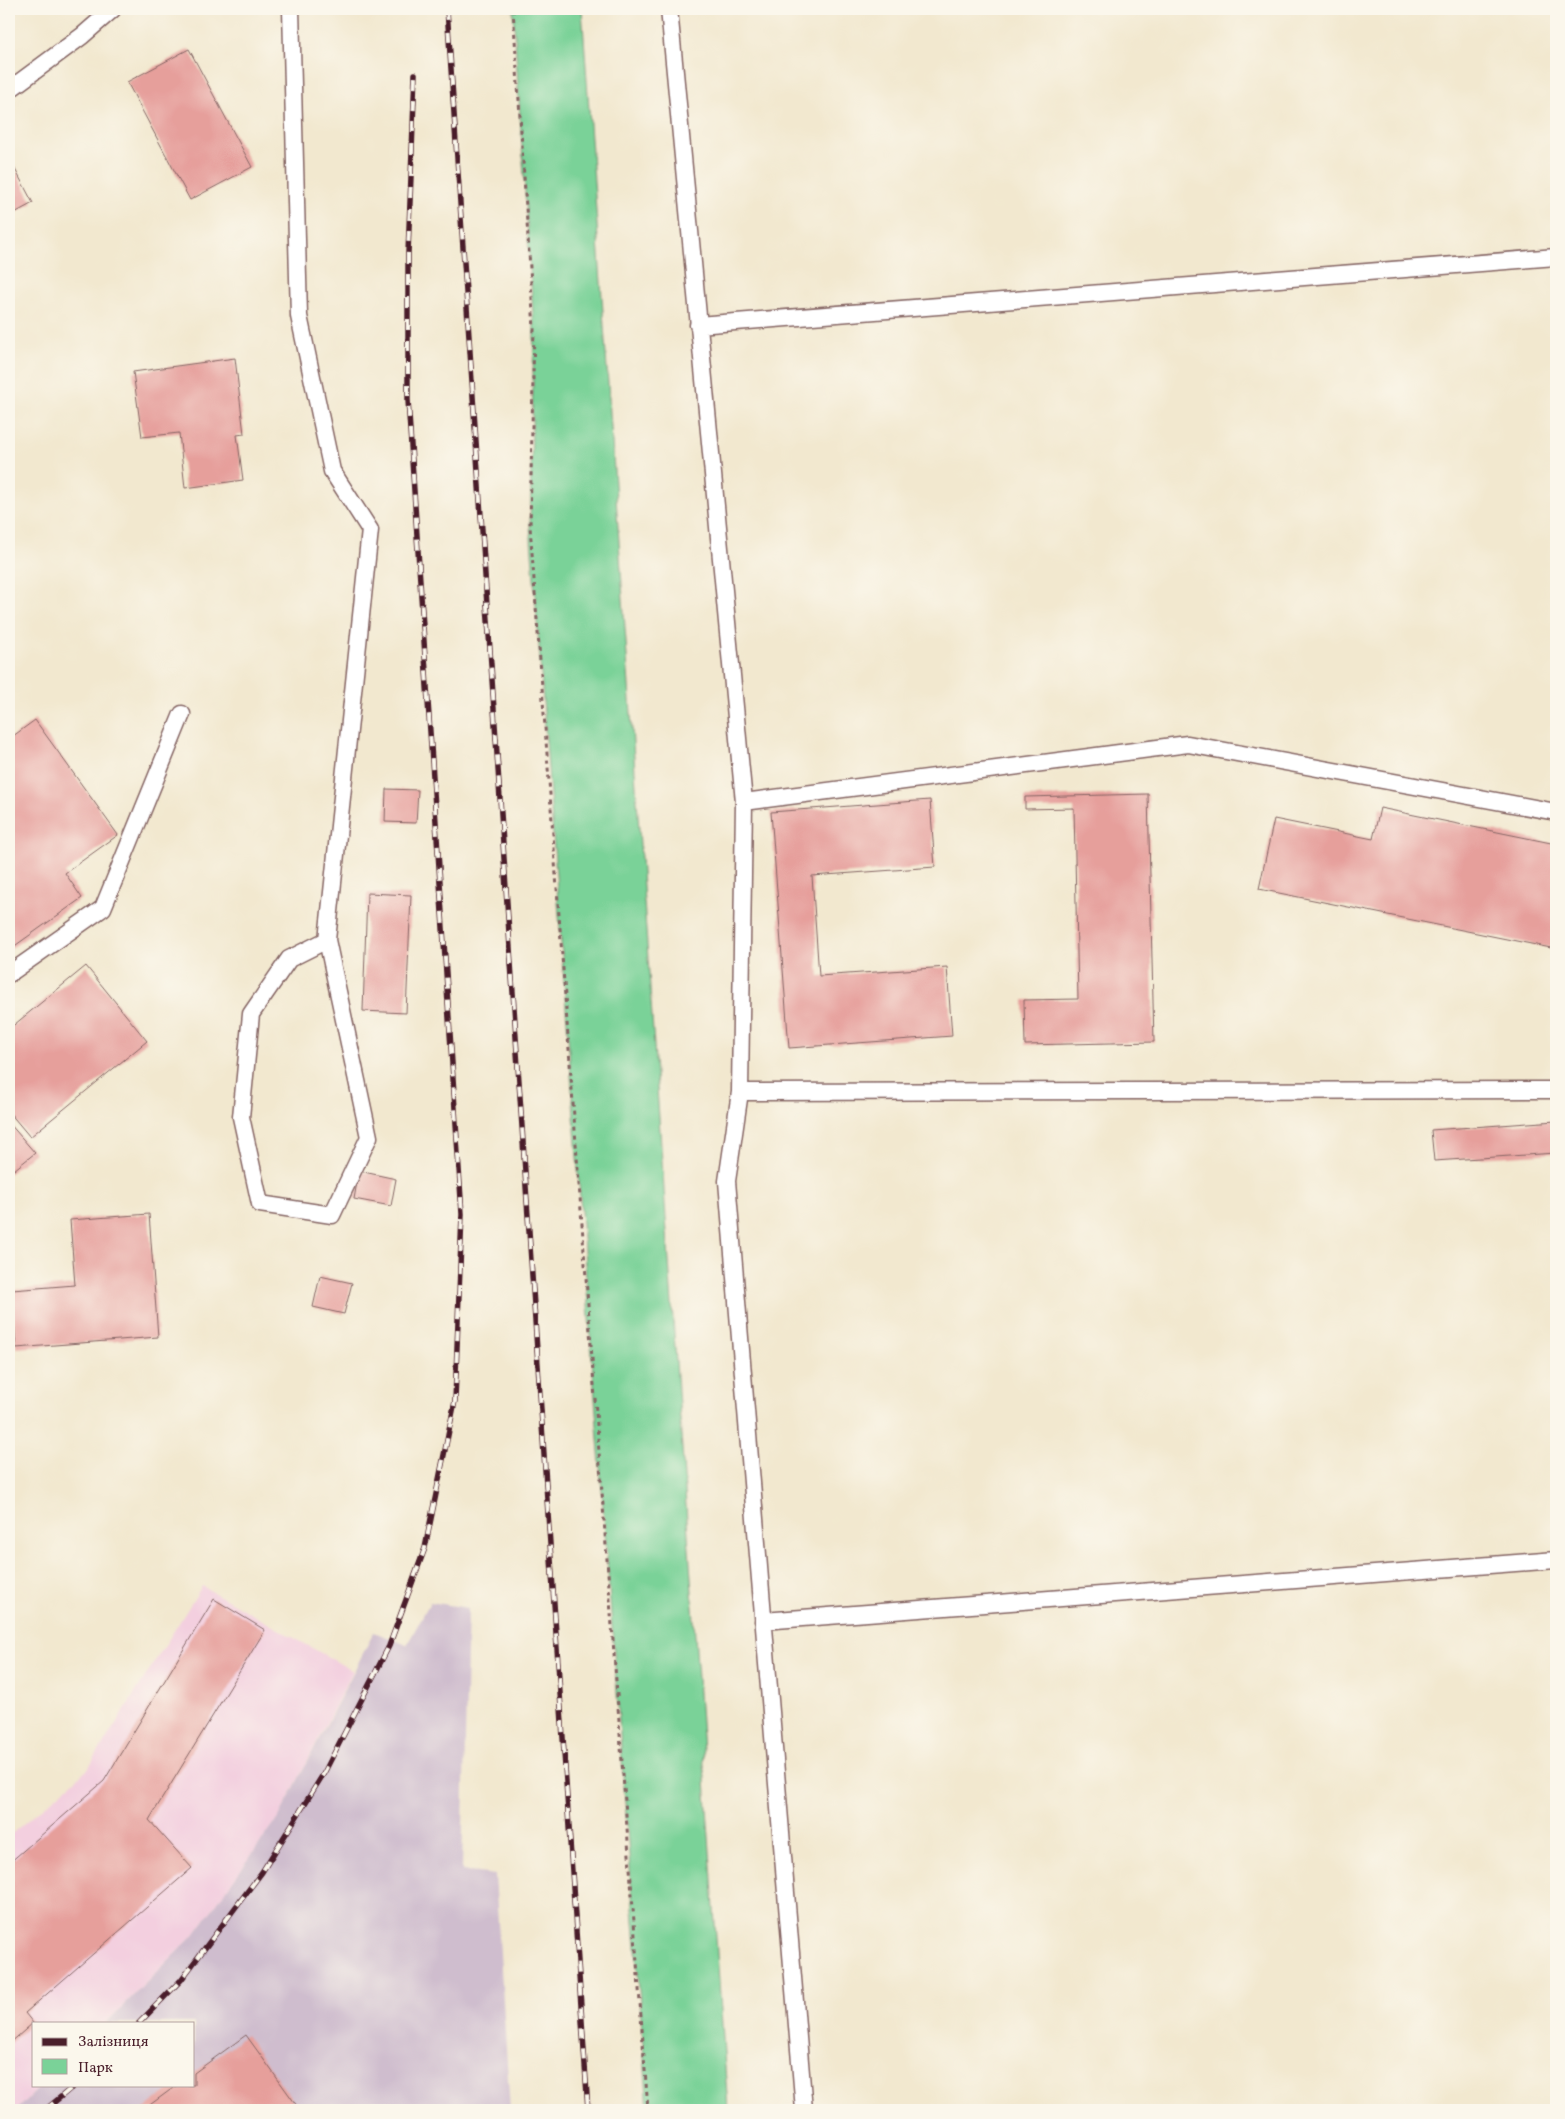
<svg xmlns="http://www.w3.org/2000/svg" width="1565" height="2119" font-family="Vollkorn,serif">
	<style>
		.built { fill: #f3cfdf }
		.industrial { fill: #cfbdce }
		.green { fill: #7ad298; stroke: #627862 }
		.building { fill: #e69f9b }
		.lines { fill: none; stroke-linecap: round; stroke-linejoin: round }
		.lane-casing { stroke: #856564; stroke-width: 19 }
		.path { stroke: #856564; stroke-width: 3; stroke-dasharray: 4 4; stroke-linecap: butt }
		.lane { stroke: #fff; stroke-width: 16 }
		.rail-casing { stroke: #4a1f2b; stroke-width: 5.5 }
		.rail { stroke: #fbf7ec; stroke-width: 4; stroke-dasharray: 11; stroke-linecap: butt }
	</style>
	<rect width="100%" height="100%" fill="#fbf7ec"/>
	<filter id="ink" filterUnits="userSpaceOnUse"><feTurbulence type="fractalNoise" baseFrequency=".02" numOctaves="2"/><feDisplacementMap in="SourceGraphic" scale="10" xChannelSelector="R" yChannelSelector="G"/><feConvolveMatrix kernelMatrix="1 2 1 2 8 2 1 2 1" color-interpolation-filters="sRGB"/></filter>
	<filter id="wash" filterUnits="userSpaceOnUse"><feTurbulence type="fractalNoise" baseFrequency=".0096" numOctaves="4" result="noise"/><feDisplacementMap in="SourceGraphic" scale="20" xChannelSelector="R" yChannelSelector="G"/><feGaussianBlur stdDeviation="1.12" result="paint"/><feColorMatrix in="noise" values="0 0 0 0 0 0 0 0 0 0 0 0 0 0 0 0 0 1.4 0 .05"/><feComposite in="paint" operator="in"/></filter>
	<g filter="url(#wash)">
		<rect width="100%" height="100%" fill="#f2e8cf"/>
		<!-- built -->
		<path class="built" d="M202,1586L353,1671L279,1817L193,1936L106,2023H34V2085H42L17,2110H9V1836L87,1770Z"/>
		<!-- industrial -->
		<path class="industrial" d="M430,1602L468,1608L462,1871L495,1875L510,2110H17L42,2085H194V2023H106L193,1936L279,1817L374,1632L407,1645Z"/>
		<!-- green -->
		<path class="green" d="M513,9H582L728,2110H648L530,526L534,329Z"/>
		<g id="blocks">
			<!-- building -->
			<path class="building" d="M189,49L252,167L190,200L127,82Z
				M9,158L33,203L9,216Z
				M235,358L244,434L237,435L243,480L185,488L179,433L142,437L133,372Z
				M35,720L118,835L65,873L82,898L9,950V739Z
				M386,789L418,790L416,823L385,822Z
				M1148,794L1154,1042L1025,1045L1024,1000L1078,999L1074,808L1025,809V797Z
				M930,800L935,867L812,876L819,976L947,967L952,1036L789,1048L771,812Z
				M1380,808L1556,844V949L1259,889L1274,819L1373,839Z
				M367,893L411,895L406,1013L363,1011Z
				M86,966L147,1041L30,1137L9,1112V1029Z
				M1556,1121V1153L1434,1161L1431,1130Z
				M9,1123L35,1153L9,1174Z
				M359,1171L396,1179L391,1206L354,1199Z
				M149,1214L158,1337L16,1348L12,1290L75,1285L70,1220Z
				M320,1276L352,1283L344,1314L313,1307Z
				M214,1599L265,1630L149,1820L192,1868L25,2013L33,2023L9,2044V1863L104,1781Z
				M246,2035L300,2110H143L177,2085H194V2073Z"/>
		</g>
	</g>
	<g filter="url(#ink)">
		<use href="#blocks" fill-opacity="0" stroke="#856564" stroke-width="1"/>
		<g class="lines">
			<defs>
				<path id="lane" d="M291,9L299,316L332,471L370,530L327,940L369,1137L332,1215L260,1204L241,1117L251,1014L289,959L327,940
					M669,9L744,802L740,1092L727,1181L804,2110
					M9,90L82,36L113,9
					M698,325L1556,257
					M744,802L1188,744L1556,812
					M9,974L103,908L182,714
					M740,1092L1556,1090
					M763,1621L1556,1560"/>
			</defs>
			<!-- lane casing -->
			<use href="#lane" class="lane-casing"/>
			<!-- path -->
			<path class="path" d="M513,9L534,329L530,526L648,2110"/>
			<!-- lane -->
			<use href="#lane" class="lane"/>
			<defs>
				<path id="rail" d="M447,9L588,2110
					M139,2023L181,1980L262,1872L324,1773L389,1646L425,1548L455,1401L462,1214L408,400V253L415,74
					M45,2110L75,2085"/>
			</defs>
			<!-- rail casing -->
			<use href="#rail" class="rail-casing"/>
			<!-- rail -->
			<use href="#rail" class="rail"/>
		</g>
	</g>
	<!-- margin -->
	<rect width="1565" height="2119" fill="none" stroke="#fbf7ec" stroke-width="30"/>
	<!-- legend -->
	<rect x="32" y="2022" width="162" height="65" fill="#fbf7ec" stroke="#b4a19f"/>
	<rect x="42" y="2038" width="25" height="8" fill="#4a1f2b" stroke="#b4a19f"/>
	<text x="78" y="2046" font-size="15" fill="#4a1f2b">Залізниця</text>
	<rect x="42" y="2059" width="25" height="15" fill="#7ad298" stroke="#b4a19f"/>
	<text x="78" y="2072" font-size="15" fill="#4a1f2b">Парк</text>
</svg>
